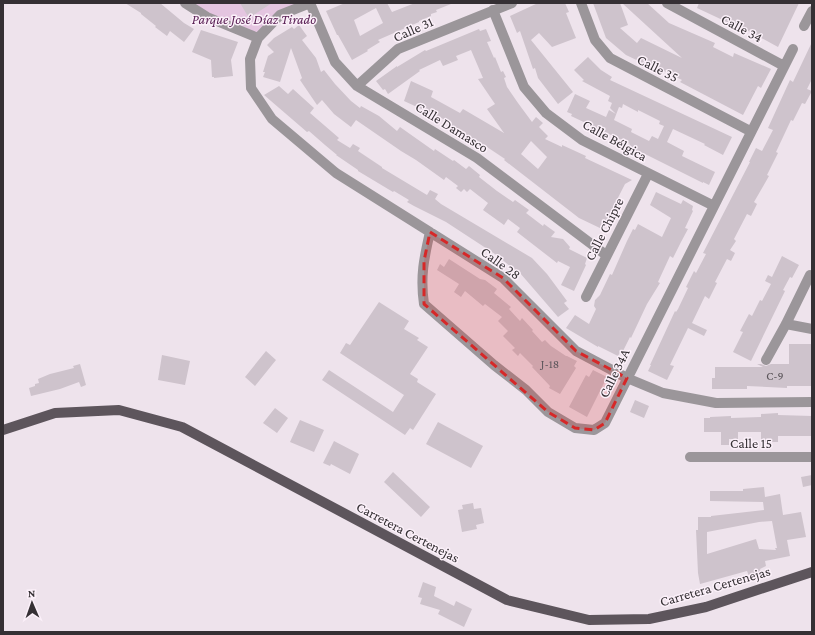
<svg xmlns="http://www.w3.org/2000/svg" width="815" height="635" font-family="'Crimson Pro',serif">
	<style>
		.green { fill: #e4c5e0 }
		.building { fill: #cec3cc; fill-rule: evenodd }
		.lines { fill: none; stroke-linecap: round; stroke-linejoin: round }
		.minor { stroke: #9b969a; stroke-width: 10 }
		.major { stroke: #5d555c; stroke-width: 10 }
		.marked { fill: #d62828; fill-opacity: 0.2; stroke: #d62828; stroke-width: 3; stroke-dasharray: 8 5; stroke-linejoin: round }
		.labels { text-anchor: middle; stroke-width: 3; stroke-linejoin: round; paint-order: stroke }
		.number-label { font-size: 12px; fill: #5b555a }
		.park-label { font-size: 14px; font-style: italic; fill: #5b2256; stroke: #fbf0f9 }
		.street-label { font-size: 14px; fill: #353034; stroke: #fbf0f9 }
	</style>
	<rect width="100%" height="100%" fill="#eee3ec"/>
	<!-- green -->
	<path class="green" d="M190,3H307L275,21L258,38Z"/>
	<!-- building -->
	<path class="building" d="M125,3H160L184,23L194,29L184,42L170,31L167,36L155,27L156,26L141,14V13Z
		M240,3H272L249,18Z
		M345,3H387L392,12L415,3L451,4L436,10L437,12L431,14V16L419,21V22L378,40L380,42L367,50L368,51L352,60L338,35H337L326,11ZM376,8L383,23L360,36L354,20Z
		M538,3H565L569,12L566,13L576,38L552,47L539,33L531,40L573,92L558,104L538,78L535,68L533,69L520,31L517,33L510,16Z
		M593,3H620L628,25L620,28L637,43L641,38L682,58L622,3H647L669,23L715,43L713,47L733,57L734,53L771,69L761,88L758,86L743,115L680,82L682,80L664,71L662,75L646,67L647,65L626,55L606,38Z
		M699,3H799L778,47L730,21L729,23L697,8Z
		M299,25L307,36L302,40L316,58L321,72L324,70L335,84L351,101L360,108L361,106L379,116L397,131L400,127L434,151L435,149L453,161L454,160L466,169L469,166L480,175L479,177L497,191L513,202L515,200L529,210L526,213L543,226L544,224L555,232L551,237L563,239L570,247L569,249L587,258L585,264L586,265L574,291L561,285L570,267L558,261L557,263L517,232L520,228L508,219L504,225L483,210L488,203L470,189L467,192L464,189L461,192L456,188L458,186L446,177L444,180L416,160L401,151L356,120L351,127L334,114L322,100L317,105L300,80L302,78L291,48L280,82L263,77L265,72H263L268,56L274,52L267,45L274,38L292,27L294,29Z
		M479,29L480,31L486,29L491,41L487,42L494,58L495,57L501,72L503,71L506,77L504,78L507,87L518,103L532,122L536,117L543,123L539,127L548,136L545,139L562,147V145L573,150L586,156L585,158L632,180L625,184L602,229L579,218L504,160L505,159L478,141L474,139V141L463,134L464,132L451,125L452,123L404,101L411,81L433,91L431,97L460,113L463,109L504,133L487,109L495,104L478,79L483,78L471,50L456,56L458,60L443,66L440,60L419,70L420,71L388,94L385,89L383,90L376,81L397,66V67L425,50L426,51ZM531,141L547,157L538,169L521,154Z
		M201,30L238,42L231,60L233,76L214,78V77H212L211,60L192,52Z
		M812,42V79L807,89L812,91L805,104L802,103L793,121L791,120L776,152L778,153L767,175L769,176L754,202L757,204L751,216L747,214L734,239L736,241L730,250L735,253L731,261L727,259L715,282L717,283L709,299L705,296L692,323L707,330L704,336L688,328L670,365L674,366L667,380L648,371L651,365H650L675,311L676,312L678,309L688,288L686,287L694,271L696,273L706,254L703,253L750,162H749L756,148L762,151L773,130L768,128L790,80L793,82Z
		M588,57L601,70L612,77L610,80L732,137L723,155L704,145L705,144L673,129L667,142L684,151L682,156L715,172L709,185L703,182V183L641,152L640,153L628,147L630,144L571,116L572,114L567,112L575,94L590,101L586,108L606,117L609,110L616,114L610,108L612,103L608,101L610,96L582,81L584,80L574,70ZM623,104L638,112V110L660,121L659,124L664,126L658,139L652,136L649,141L631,132L632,129L614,120L619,107L622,108Z
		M279,86L288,94L293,89L314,108L310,113L339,138L337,140L350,148L353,144L360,148L358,151L382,167V168L427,195L430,190L438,194L435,199L441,204L532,258L547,274L567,301L564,303L569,309L558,317L520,273L519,274L498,256L446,222L414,206L407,202L409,200L394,191L393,192L358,171V170L336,155H337L325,145L309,131L307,132L264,95Z
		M656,192L681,204L683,200L693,206L692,210L693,211L685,228L688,229L681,242L673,258L670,256L658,282L660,283L647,304L631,338L630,337L623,351L621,350L618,356L598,346V347L566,328L575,315L589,324L596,309L594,306L595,300L600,295L610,274L612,275L627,241L633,229L635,230L638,224L662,237L671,218L650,205Z
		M782,256L799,265L792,278L790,277L783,290L785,291L751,361L733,352L743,332L740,331L749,314L752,316L760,300L762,301L771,284L765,281L768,275L772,277Z
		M449,259L480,279L485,280L497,289L494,293L511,307L509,309L520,321L522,318L533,330L532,331L542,342L545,340L551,346L566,356H567L577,361L574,366L576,368L560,394L549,388L550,386L532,367L533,366L520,353L518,356L512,350L515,348L503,336L508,331L498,321L502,317L485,304L483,306L465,291L461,297L454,292L459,284L437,270L440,264L444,267Z
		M379,302L409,321L404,329L419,338L417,340L428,347L410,374L418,379L417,382L436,394L413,430L410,428L405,435L322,380L329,370L393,412L404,395L340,353L346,343L350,345Z
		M789,344H812V386H787V388L747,386V389H712V378H715V367H763L757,364H761L766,366L771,364H789Z
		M266,351L276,360L255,386L245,377Z
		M162,355L190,361L185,385L158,380Z
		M80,364L86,385L81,387L79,382L60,389L31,396L29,388L35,386V384L39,383L38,379L50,374L74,368L73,366Z
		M593,370L607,377L587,417L569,407L586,375L589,377Z
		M635,400L649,406L644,418L630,412Z
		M275,408L288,418L277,433L263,423Z
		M778,413V415L812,416V436H778V442H761V432H738V439H729V445H721V432H704V418H710V417L731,416V418L761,417V414Z
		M300,420L324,430L314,452L290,442Z
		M438,422L483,446L471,468L426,444Z
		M334,441L359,454L350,474L331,464L330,466L323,463Z
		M393,472L430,507L421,517L384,482Z
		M812,475V485L803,487L801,477Z
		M764,487L765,497L780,494L783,515L801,512L806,537L787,540L790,556L765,561L766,566L760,569L761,572L749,576L747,571L700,584L698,573L696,530H698V517H711V516L764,510L763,502L710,501V491H743V489ZM772,521L777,548H775L776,550L759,549L756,539L707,554V532L759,522Z
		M473,503L474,509L481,508L484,523L476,525L477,529L462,532L458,510L463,509L462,505Z
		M423,582L436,587L434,596L454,606L456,601L472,609L464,627L438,614L440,610L420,604L422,598L418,597Z"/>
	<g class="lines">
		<!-- minor -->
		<path class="minor" d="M185,3L207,17L258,38
			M310,3L280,15L258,38L250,59L251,88L272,119L336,173L503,278L576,351L627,378L663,393L716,403L812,402
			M310,3L335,62L357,86L477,158L606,255
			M581,3L595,40L610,58L750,131
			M667,3L784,66
			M493,10L524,87L546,113L582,140L714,206
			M804,26L812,11
			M357,86L398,49L512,3
			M430,232C424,258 420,277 424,304L494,365L526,390L548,412L575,428L594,430L605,423L793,49
			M586,297L648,174
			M786,324L812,329
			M766,360L786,324L810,275
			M690,457H812"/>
		<!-- major -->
		<path class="major" d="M3,430L55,413L119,410L182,427L507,600L589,620L649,619L706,607L812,572"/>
	</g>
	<!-- marked area -->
	<path class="marked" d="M430,232L503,278L576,351L627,378L605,423L594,430L575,428L548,412L424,304V261Z"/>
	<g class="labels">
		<!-- number labels -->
		<g class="number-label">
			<text x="550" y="368">J-18</text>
			<text x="775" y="380">C-9</text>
		</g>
		<!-- park labels -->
		<g class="park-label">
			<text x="254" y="24">Parque José Díaz Tirado</text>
		</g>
		<!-- street labels -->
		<g class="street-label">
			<text transform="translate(742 28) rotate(28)" y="5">Calle 34</text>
			<text transform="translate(413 29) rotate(-24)" y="5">Calle 31</text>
			<text transform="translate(658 68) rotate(27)" y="5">Calle 35</text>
			<text transform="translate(452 127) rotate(32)" y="5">Calle Damasco</text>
			<text transform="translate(615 140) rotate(29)" y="5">Calle Bélgica</text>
			<text transform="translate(604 229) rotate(-63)" y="5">Calle Chipre</text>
			<text transform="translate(501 263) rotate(36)" y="5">Calle 28</text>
			<text transform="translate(614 373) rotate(-64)" y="5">Calle 34A</text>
			<text x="751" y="448">Calle 15</text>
			<text transform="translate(408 532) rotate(28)" y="5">Carretera Certenejas</text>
			<text transform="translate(715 586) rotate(-16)" y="5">Carretera Certenejas</text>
		</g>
	</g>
	<!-- border -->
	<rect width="815" height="635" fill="none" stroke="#353034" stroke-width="8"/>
	<!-- north arrow -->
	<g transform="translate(32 603) rotate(358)" stroke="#fbf0f9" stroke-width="3" paint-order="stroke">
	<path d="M0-3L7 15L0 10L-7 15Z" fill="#353034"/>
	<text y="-6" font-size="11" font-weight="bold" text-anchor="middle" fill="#353034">N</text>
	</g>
</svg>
